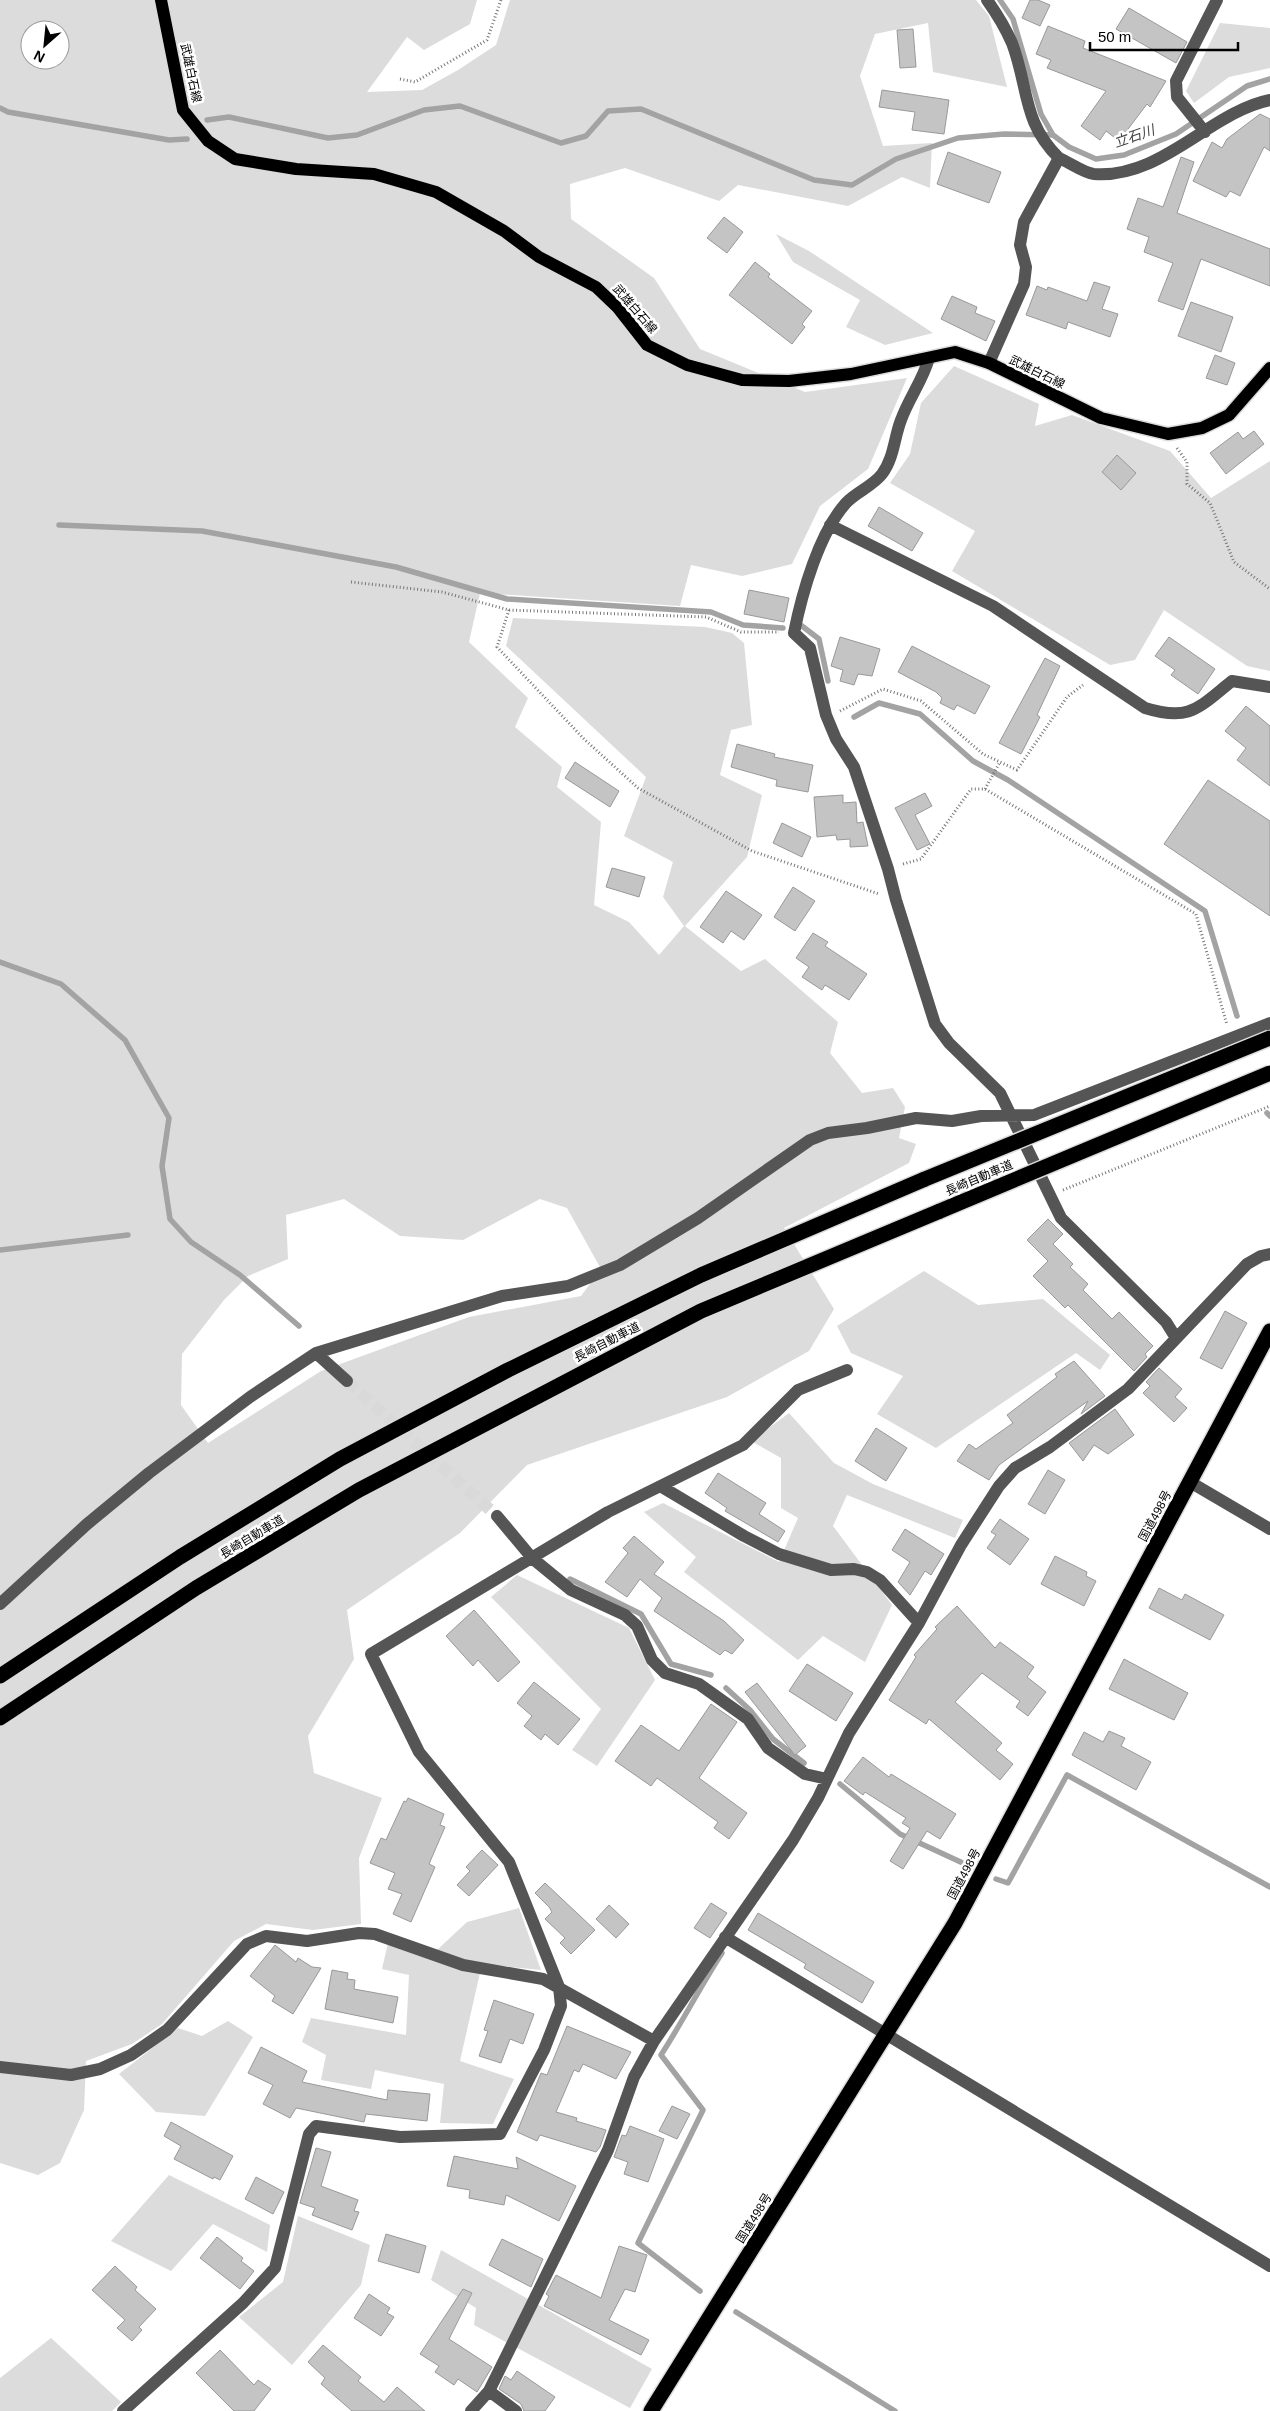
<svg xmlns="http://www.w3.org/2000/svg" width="1270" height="2411" font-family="Arial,'Noto Sans JP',sans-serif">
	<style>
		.green { fill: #dcdcdc; fill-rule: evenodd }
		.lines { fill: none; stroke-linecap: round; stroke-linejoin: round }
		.stream { stroke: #a3a3a3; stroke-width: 5.5 }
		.building { fill: #c4c4c4; stroke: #999 }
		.minor-tunnel { stroke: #d9d9d9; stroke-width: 12; stroke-dasharray: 12 6; stroke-linecap: butt }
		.major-casing { stroke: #dbdbdb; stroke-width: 15 }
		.highway-casing { stroke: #dbdbdb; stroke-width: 18 }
		.path { stroke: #777; stroke-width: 3; stroke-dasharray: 1 2.5; stroke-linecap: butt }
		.minor { stroke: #555; stroke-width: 12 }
		.major { stroke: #000; stroke-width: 12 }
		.highway { stroke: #000; stroke-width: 15 }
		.highway-bridge-casing { stroke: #dbdbdb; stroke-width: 18; stroke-linecap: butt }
		.highway-bridge { stroke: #000; stroke-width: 15 }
		.labels { text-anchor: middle; stroke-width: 5; stroke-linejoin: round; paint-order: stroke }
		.street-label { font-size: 12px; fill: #000; stroke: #fff }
		.water-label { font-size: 14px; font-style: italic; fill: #444; stroke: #fff }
	</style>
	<rect width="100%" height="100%" fill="#fff"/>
	<!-- green -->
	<path class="green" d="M0,0H477L470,24L424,50L407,37L367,92L422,90L458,70L496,45L510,0H976L989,16L1007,87L933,72L928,23L875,34L860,76L883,146L932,143L930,188L902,177L848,206L738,185L719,201L625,168L570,184L571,219L654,278L700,349L805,392L907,378L868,469L820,506L792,564L742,576L691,565L680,606L480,593L469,642L528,698L515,727L562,767L557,787L601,822L594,905L629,922L659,955L684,926L663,897L673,862L624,836L646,777L506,646L513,618L705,627L732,633L744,643L752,725L731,730L720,775L762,795L747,857L685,926L741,971L765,959L838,1022L830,1053L862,1093L893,1088L905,1107L899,1138L916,1144L909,1163L784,1228L834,1309L809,1351L727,1397L527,1465L460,1533L347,1610L354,1659L308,1736L314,1773L382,1798L359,1858L361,1924L313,1930L266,1924L234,1941L162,2024L132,2044L86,2061L84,2110L60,2163L38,2175L0,2163ZM30,30H60V60H30ZM344,1199L400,1236L463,1240L540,1199L567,1208L601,1269L581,1296L469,1317L321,1371L208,1443L181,1405L182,1354L224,1300L248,1276L288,1259L286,1215Z
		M1220,23L1270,28V68L1229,77L1194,103L1186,91Z
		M776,234L809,251L933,333L885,345L846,327L860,300L793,262Z
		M954,366L1039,404L1035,426L1072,415L1170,451L1211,498L1270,461V671L1247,666L1164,610L1135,660L1110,665L952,571L975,531L890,483L910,454L921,403Z
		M924,1271L978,1305L1043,1299L1110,1355L1100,1370L1076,1353L936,1448L877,1414L903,1376L851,1353L837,1326Z
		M789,1413L834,1463L873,1484L963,1520L955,1538L847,1495L833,1526L892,1605L865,1662L823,1636L798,1660L684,1572L696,1557L644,1512L663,1503L779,1562L798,1518L781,1508V1458L751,1441Z
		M517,1575L629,1628L655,1680L597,1766L572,1750L601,1709L491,1597Z
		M519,1908L541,1970L482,1964L460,2061L514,2079L493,2124L440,2123L444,2084L375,2070L371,2089L321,2080L326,2055L302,2042L311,2018L406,2035L409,1975L382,1969L390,1934L437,1950L467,1922Z
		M228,2021L253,2037L205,2116L156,2112L119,2074L178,2028L202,2036Z
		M169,2175L270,2225L267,2252L213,2224L171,2271L111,2241Z
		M298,2216L370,2245L361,2285L292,2365L239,2317L283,2282Z
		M441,2250L652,2369L630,2408L474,2325L476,2308L431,2280Z
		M51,2338L121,2402L112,2411H0V2378Z"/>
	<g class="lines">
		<!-- stream -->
		<path class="stream" d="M1000,0L1013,19L1041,114L1053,135L1069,147L1096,159L1124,155L1176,134L1247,86L1270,79
			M0,108L8,112L169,140L187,139
			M207,120L229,117L328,138L357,135L424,110L460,106L561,143L586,136L608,111L641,109L814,180L852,185L896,159L958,138L1004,134L1053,135
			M59,525L202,531L396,567L507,599L711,612L743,625L783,628
			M802,626L819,639L828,681
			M854,717L879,703L920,714L973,761L1008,780L1205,911L1237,1016
			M0,962L61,984L125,1040L169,1118L162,1166L170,1219L191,1242L240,1275L299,1326
			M1267,1113L1270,1116
			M0,1250L128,1235
			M570,1579L641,1614L671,1664L711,1675
			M726,1688L750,1710L773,1739L804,1763
			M840,1784L900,1834L965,1864
			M996,1879L1008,1883L1067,1775L1270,1887
			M700,2291L638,2243L703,2110L661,2055C683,2021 700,1987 722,1953
			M736,2312L895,2411"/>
	</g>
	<!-- building -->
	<path class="building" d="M1030,0H1038L1050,5L1040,26L1022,18Z
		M1129,8L1187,42L1176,63L1116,29Z
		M1048,26L1085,41L1083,48L1166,81L1150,107L1147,104L1119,141L1106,131L1100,140L1081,126L1106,91L1047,68L1051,60L1036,54Z
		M913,29L916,67L900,68L897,30Z
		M882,90L949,100L944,134L912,130L915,112L879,107Z
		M1260,114L1270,119V151L1264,147L1240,196L1230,191L1226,197L1193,181L1212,142L1222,148L1227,139Z
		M948,152L1001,172L989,203L937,184Z
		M1181,157L1194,162L1177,213L1270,249V286L1201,259L1183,310L1158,301L1173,263L1144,252L1149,237L1127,229L1138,198L1163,207Z
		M724,217L743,232L727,253L707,238Z
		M755,262L770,274L768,277L812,311L802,324L805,327L792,344L729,295Z
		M1094,282L1110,287L1102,309L1118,314L1110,337L1068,322L1066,329L1026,315L1037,286L1047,290L1048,287L1087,301Z
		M952,296L977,307L975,313L995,321L986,341L941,319Z
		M1191,302L1233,317L1221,352L1178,336Z
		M1215,355L1235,363L1227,385L1206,378Z
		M1254,431L1264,444L1226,474L1210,453L1238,432L1243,439Z
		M1117,455L1136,473L1121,490L1102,472Z
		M879,507L923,533L912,551L868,526Z
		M749,590L789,598L784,622L744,614Z
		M840,637L880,649L872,676L858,674L854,685L840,681L843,670L831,666Z
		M1169,637L1215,669L1198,694L1171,675L1175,670L1155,656Z
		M912,646L990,686L975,714L957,705L954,710L940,703L942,698L936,692L898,672Z
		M1045,658L1060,666L1037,715L1040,717L1021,754L999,743Z
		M1246,706L1270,726V786L1237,760L1246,748L1225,731Z
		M737,744L775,754L774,757L813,765L808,792L776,786L777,780L731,767Z
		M575,762L619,791L610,807L565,778Z
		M1208,780L1270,821V916L1164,844Z
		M925,793L932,806L915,815L930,844L917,850L895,808Z
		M843,795V803L856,802L857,823L863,822L868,846L850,847V839L837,840L836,835L817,837L814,797Z
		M782,823L811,837L802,857L773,843Z
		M612,868L645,877L639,897L606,887Z
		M793,887L815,901L795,931L774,917Z
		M726,891L762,915L744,940L731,931L723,943L700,927Z
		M813,933L828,942L825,946L867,974L849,1000L825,985L822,990L802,977L809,967L796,958Z
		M1048,1219L1063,1234L1053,1244L1073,1264L1070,1267L1088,1284L1083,1290L1112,1319L1119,1312L1153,1346L1145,1354L1147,1357L1134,1371L1068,1305L1065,1308L1033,1276L1048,1261L1027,1240Z
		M1225,1311L1247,1323L1222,1369L1200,1358Z
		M1074,1361L1105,1396L1081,1414L1088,1401L999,1465L989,1480L957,1461L969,1444L976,1449L1013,1423L1007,1415L1057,1377L1055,1374Z
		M1159,1368L1182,1389L1175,1397L1187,1408L1174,1422L1143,1393L1150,1386L1146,1382Z
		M1115,1409L1134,1435L1108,1454L1094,1445L1083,1461L1069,1443Z
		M876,1428L907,1448L886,1481L855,1461Z
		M1048,1470L1065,1480L1045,1514L1028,1504Z
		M718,1473L766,1503L759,1514L785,1531L778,1542L725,1511L727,1508L705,1493Z
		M1000,1519L1029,1539L1010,1565L987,1548L996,1535L991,1532Z
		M905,1529L944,1554L931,1575L925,1571L910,1595L898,1582L910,1562L892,1550Z
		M634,1536L664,1562L654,1574L724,1621L744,1640L732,1654L725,1650L720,1655L654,1611L662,1598L640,1579L627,1597L605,1582L628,1553L623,1548Z
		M1055,1556L1087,1572L1086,1576L1096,1581L1084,1606L1041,1584Z
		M1159,1588L1182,1600L1185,1594L1224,1615L1210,1640L1149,1608Z
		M957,1606L995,1648L1000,1642L1034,1667L1027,1677L1046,1692L1028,1716L1016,1707L1020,1701L982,1673L955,1702L1002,1743L996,1750L1013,1764L1000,1780L929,1719L926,1724L889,1700L916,1657L914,1655L937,1629L935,1627Z
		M474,1610L520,1662L498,1682L478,1660L473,1666L446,1636Z
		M1124,1659L1188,1693L1174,1720L1109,1689Z
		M807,1664L853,1693L836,1721L789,1691Z
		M534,1682L580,1719L558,1745L545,1734L541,1740L524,1726L532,1716L517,1703Z
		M757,1683L806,1746L795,1755L745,1692Z
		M711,1704L737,1722L699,1778L747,1813L729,1839L714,1828L718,1822L657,1778L651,1786L615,1761L641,1725L679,1751Z
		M1109,1731L1125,1738L1121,1746L1151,1762L1136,1790L1072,1755L1084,1732L1103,1742Z
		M863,1757L889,1777L891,1774L956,1814L940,1839L927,1831L903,1869L890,1861L910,1828L902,1823L906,1818L865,1792L863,1795L844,1781Z
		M408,1798L444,1814L440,1825L445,1827L429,1864L435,1867L411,1922L393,1914L402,1894L388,1889L395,1873L370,1863L381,1838L386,1840L404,1801L406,1802Z
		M482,1850L498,1865L469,1896L457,1885L470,1871L466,1867Z
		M545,1883L595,1930L571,1954L560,1943L565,1938L545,1919L552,1912L549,1907L535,1893Z
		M711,1903L727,1913L710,1938L694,1928Z
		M609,1905L629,1924L616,1938L596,1919Z
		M758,1913L874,1982L862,2003L804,1968L806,1964L748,1930Z
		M275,1945L296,1962L298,1958L312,1967L321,1968L293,2014L272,2001L275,1996L250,1976Z
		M332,1970L348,1973L347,1979L355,1980L354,1989L398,1997L393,2023L325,2009Z
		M494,2000L534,2014L523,2044L510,2039L501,2063L479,2056L488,2031L484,2030Z
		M567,2026L631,2052L616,2079L583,2064L579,2072L574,2070L556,2112L577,2118L576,2121L606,2130L600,2147L596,2152L540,2135L537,2141L517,2132L541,2073L547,2075Z
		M261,2047L307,2071L302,2082L387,2100L388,2090L430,2094L427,2121L366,2114L364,2122L296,2108L290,2118L263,2104L273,2085L248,2073Z
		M672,2106L690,2114L677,2139L659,2131Z
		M171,2122L233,2156L220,2180L214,2177L213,2179L174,2159L181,2146L164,2136Z
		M630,2126L664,2139L648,2182L624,2174L628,2162L614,2157L622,2135L626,2136Z
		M316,2148L331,2152L321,2186L358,2200L354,2211L359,2212L352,2230L312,2215L315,2208L300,2203Z
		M454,2156L518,2169L516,2157L576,2186L559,2221L506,2195L504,2205L469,2198L470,2190L447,2186Z
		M256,2177L284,2192L273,2214L245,2199Z
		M386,2234L426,2246L419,2273L378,2261Z
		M217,2237L243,2258L241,2261L254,2271L240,2289L200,2258Z
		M502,2239L543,2259L531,2287L489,2265Z
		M619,2246L647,2255L635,2292L625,2289L609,2320L649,2340L641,2355L544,2306L549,2296L546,2294L556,2275L601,2298Z
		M115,2266L137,2287L135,2290L156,2309L139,2327L142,2330L132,2341L117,2328L125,2320L92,2290Z
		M463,2289L472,2293L449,2339L492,2367L477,2392L458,2379L454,2385L435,2372L439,2366L420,2354Z
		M369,2294L390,2308L387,2313L394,2317L381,2336L354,2318Z
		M323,2345L361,2377L358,2381L384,2402L397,2387L425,2411H352L321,2384L325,2378L308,2362Z
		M220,2350L254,2385L258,2380L271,2389L254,2411H234L196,2373Z
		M517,2371L555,2397L545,2411H524L521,2404L499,2389L505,2376L511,2380Z"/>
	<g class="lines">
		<!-- minor-tunnel -->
		<path class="minor-tunnel" d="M347,1381L497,1516"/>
		<defs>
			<path id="major" d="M161,0L183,110L208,141L235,159L296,169L374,174L436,192L504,231L539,257L596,287L618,308L647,345L687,365L742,380L789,381L851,374L955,352L989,363L1101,418L1168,434L1202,428L1229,415L1270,368"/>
			<path id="highway" d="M0,1676L180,1557L340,1459L508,1370L701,1275L925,1179
				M0,1718L196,1588L359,1490L701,1311L940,1211
				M651,2411L955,1923L1270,1331"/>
		</defs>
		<!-- major casing -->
		<use href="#major" class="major-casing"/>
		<!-- highway casing -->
		<use href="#highway" class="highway-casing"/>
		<!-- path -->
		<path class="path" d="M400,79L415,82L487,40L501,0
			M1177,448L1187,462V484L1210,503L1234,562L1270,589
			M351,582L442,592L509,610L706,617L741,632H779
			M509,610L497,647L584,739L638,788L752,851L879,894
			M840,711L883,689L921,701L983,754L1017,770L1067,697L1083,685
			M985,789L1000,762
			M903,864L921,859L971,789H985L1196,914L1227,1025
			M1063,1190L1270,1106"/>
		<!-- minor -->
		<path class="minor" d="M987,0C997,14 1005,27 1012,43C1029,88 1022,122 1059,158
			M1205,132L1177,97L1176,81L1217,0
			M929,358C923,380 909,398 901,420C894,438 894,458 882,474C873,486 856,492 846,503C819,533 802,593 794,633L810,648L826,715L836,739L854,767L888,869L896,900L935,1024L949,1043L1000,1093L1061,1218L1166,1322L1176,1338
			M989,363L1024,284L1026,267L1020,245L1024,222L1059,158C1069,162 1084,173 1094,174C1162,179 1210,112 1270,100
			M830,525L993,606L1145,708C1190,722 1198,708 1232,681L1270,687
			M316,1353L347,1381
			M1190,1482L1270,1529
			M662,1487L744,1536L779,1554L831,1570L854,1569L867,1572L880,1580L919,1623
			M497,1516L532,1558L571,1590L625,1615L637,1626L652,1660L665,1673L699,1684L748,1719L768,1748L805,1774L827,1779
			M0,1604L86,1525L149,1473L250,1397L316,1353L502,1296L568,1286L620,1265L698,1218L810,1140L828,1133L867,1128L916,1118L952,1121L981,1116L1034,1115L1270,1023
			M725,1937L1270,2266
			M0,2067L71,2075L100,2069L131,2055L167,2030L247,1944L266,1936L307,1941L359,1933L375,1934L463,1965L543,1979L654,2041
			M489,2391L516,2411
			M123,2411L243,2303L275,2268L309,2134L316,2126L400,2137L500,2134L544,2050L561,2006L559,1987L509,1862L419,1752L371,1654L608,1512L743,1445L798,1390L847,1370
			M471,2411L489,2391L608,2150L634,2077L654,2041L793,1840L818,1798L849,1733L919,1623L961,1545L999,1486L1015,1468L1050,1447L1128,1389L1247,1264L1261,1256L1270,1254"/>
		<!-- major -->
		<use href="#major" class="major"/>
		<!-- highway -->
		<use href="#highway" class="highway"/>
		<defs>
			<path id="highway-bridge" d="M925,1179L1270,1038
				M940,1211L1270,1073"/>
		</defs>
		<!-- highway-bridge casing -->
		<use href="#highway-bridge" class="highway-bridge-casing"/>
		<!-- highway-bridge -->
		<use href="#highway-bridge" class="highway-bridge"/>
	</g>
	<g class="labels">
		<!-- street labels -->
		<g class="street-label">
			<text transform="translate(191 73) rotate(78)" y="4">武雄白石線</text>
			<text transform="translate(635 309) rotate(49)" y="4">武雄白石線</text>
			<text transform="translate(1037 372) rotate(26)" y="4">武雄白石線</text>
			<text transform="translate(979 1178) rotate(-23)" y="4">長崎自動車道</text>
			<text transform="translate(607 1342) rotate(-27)" y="4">長崎自動車道</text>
			<text transform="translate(1155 1516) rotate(-62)" y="4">国道498号</text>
			<text transform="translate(252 1537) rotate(-31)" y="4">長崎自動車道</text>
			<text transform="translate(964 1874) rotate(-62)" y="4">国道498号</text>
			<text transform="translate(754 2218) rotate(-58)" y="4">国道498号</text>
		</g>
		<!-- water labels -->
		<g class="water-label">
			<text transform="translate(1134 136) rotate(-19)" y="5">立石川</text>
		</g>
	</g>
	<!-- north arrow -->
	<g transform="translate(45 45) rotate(207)"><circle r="24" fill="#ffffff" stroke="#999999"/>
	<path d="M0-4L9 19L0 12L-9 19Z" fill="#000000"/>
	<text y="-8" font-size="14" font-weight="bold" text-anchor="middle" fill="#000000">N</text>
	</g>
	<!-- scale -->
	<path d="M1090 42v8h148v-8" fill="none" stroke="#000000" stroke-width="2.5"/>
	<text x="1098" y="42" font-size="15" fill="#000000" stroke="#ffffff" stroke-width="4" paint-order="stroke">50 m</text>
</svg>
